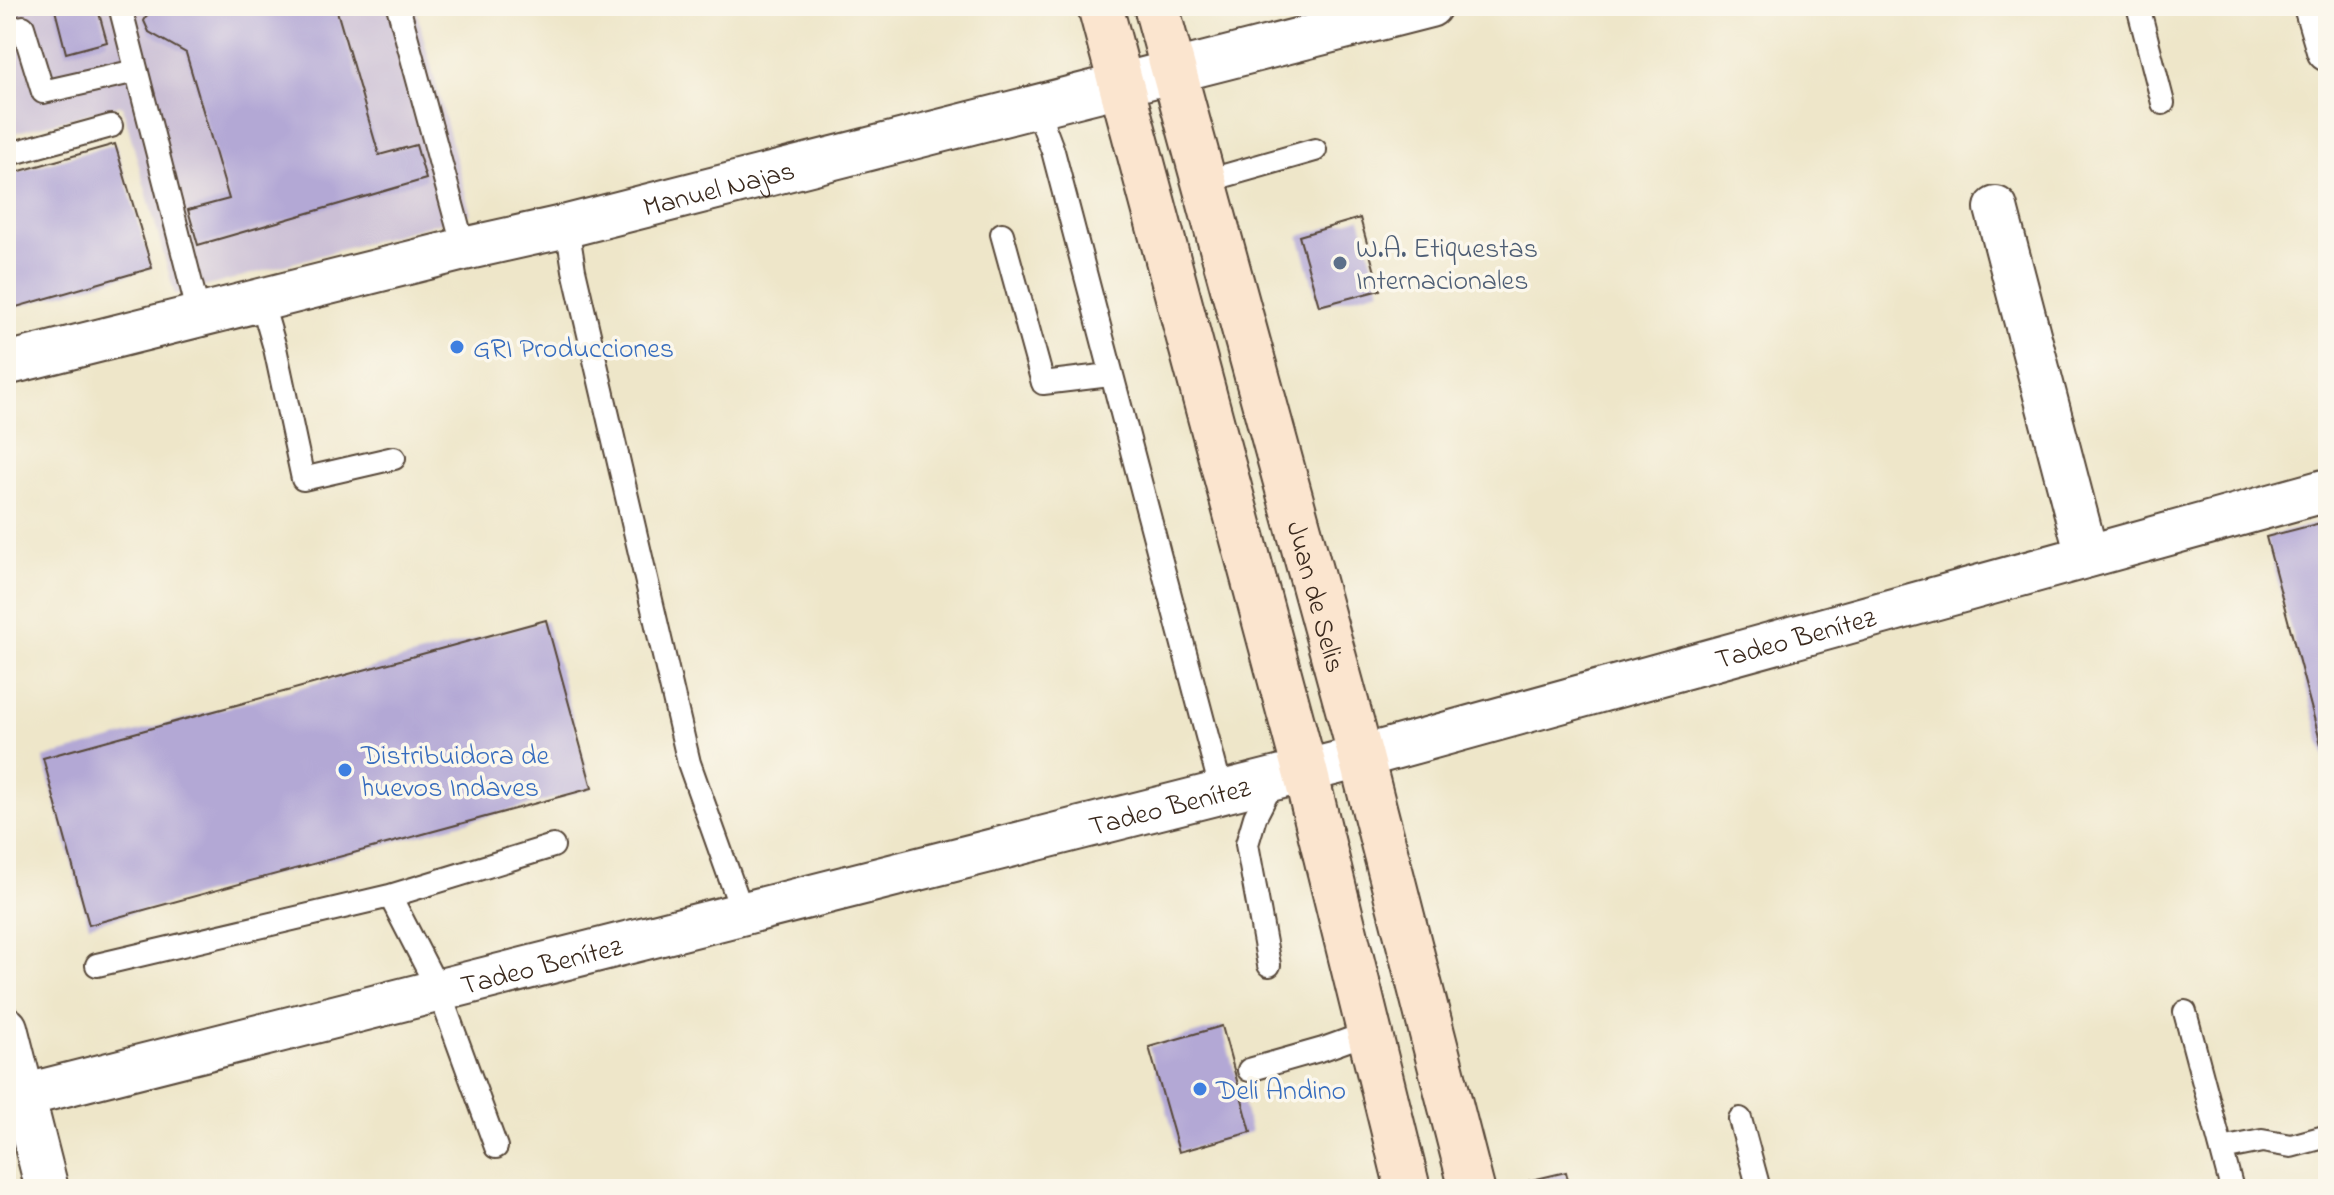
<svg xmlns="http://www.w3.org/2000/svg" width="2334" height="1195" font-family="'Indie Flower',sans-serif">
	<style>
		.industrial { fill: #cbbfd5 }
		.building { fill: #b3a8d5 }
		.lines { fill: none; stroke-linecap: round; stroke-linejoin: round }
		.lane-casing { stroke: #564638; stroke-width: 26 }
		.street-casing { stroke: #564638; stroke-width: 46 }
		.secondary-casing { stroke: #564638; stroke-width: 48 }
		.lane { stroke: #fff; stroke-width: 22 }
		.street { stroke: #fff; stroke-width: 42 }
		.secondary { stroke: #fbe5cf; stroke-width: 44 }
		.service-dot { fill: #5c6f8a; stroke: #fbf7ec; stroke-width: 3 }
		.shop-dot { fill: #3f7fe0; stroke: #fbf7ec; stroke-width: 3 }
		.labels { text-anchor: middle; stroke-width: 7; stroke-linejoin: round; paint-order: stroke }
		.street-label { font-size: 28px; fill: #3b2a1e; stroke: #fbf7ec }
		.service-label { font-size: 28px; fill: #4e5e75; stroke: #fbf7ec; text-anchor: start }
		.shop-label { font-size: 28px; fill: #366cbe; stroke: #fbf7ec; text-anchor: start }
	</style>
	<rect width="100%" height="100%" fill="#fbf7ec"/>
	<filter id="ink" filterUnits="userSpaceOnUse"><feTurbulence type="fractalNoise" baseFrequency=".0125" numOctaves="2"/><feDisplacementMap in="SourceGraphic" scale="16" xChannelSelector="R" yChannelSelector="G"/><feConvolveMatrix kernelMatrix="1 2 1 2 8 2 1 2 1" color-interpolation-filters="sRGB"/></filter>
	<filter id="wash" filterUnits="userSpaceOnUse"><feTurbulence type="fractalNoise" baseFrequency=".006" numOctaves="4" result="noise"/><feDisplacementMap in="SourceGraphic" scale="32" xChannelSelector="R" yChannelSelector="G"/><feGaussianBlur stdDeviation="1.8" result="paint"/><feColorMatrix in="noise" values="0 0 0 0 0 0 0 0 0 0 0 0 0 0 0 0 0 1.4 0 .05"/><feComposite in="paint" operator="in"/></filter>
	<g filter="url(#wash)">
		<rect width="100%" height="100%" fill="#eee6c9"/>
		<!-- industrial -->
		<path class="industrial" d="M38,6H415L471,214L175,295L122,105L6,135V15Z"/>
		<g id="blocks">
			<!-- building -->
			<path class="building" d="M54,6H97L107,42L66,53Z
				M169,6H343L337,11L379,155L416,145L426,179L198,245L188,210L229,199L186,53L149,32L144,21L149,11Z
				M115,144L152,268L6,310V175Z
				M1360,218L1380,290L1319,306L1299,236Z
				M2328,521V767H2327L2266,537Z
				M546,620L592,788L89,925L43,758Z
				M1222,1026L1251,1132L1179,1152L1149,1047Z
				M1566,1172L1570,1189H1512L1511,1185Z"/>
		</g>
	</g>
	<g filter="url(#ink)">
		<use href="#blocks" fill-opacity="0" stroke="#564638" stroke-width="2"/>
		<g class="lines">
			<defs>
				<path id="lane" d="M120,6L199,315
					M398,6L464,249
					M2138,6L2163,103
					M23,27L43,92L136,71
					M1036,106L1053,151L1222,793
					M6,155L111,126
					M1203,182L1315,150
					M567,226L574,270L689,763L743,914
					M1002,234L1043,383L1110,375
					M261,300L275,348L303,479L394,458
					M390,896L439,991L496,1147
					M97,965L390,896L553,846
					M1269,965L1247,844L1255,817L1274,780
					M2185,1012L2232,1189
					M1249,1070L1323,1049L1370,1032
					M1740,1119L1759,1189
					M2222,1149L2262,1141L2291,1146L2328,1136"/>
				<g id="street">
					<path d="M2315,6L2328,50"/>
					<path d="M1996,208L2087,556"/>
					<path id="s1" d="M6,364L464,249L567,226L1430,6"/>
					<path d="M6,1028L47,1189"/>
					<path id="s2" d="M6,1100L1361,757L2328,490"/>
				</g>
				<g id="secondary">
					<path d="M1100,6L1305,771L1408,1189"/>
					<path id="s3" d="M1156,6L1361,757L1472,1189"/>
				</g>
			</defs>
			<!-- lane casing -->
			<use href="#lane" class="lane-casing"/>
			<!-- street casing -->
			<use href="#street" class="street-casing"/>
			<!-- secondary casing -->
			<use href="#secondary" class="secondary-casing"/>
			<!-- lane -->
			<use href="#lane" class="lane"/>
			<!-- street -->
			<use href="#street" class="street"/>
			<!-- secondary -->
			<use href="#secondary" class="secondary"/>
		</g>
	</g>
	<!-- markers -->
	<circle class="service-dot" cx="1340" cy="263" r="8"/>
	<g class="shop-dot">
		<circle cx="457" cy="347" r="8"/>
		<circle cx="345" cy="770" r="8"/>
		<circle cx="1200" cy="1089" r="8"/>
	</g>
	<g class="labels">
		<!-- street labels -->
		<g class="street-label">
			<text dy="10" stroke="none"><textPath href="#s1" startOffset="734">Manuel Najas</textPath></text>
			<text dy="10" stroke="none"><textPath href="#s3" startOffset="612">Juan de Selis</textPath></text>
			<text dy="10" stroke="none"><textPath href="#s2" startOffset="1848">Tadeo Benítez</textPath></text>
			<text dy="10" stroke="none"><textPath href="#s2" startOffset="1200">Tadeo Benítez</textPath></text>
			<text dy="10" stroke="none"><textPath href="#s2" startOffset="552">Tadeo Benítez</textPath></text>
		</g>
		<!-- service labels -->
		<g class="service-label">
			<text x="1356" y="257">W.A. Etiquestas<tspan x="1356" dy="32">Internacionales</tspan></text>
		</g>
		<!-- shop labels -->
		<g class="shop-label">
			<text x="473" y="357">GRI Producciones</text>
			<text x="361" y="764">Distribuidora de<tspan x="361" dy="32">huevos Indaves</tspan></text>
			<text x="1216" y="1099">Deli Andino</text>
		</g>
	</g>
	<!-- margin -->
	<rect width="2334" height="1195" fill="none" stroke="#fbf7ec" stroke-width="32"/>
</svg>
